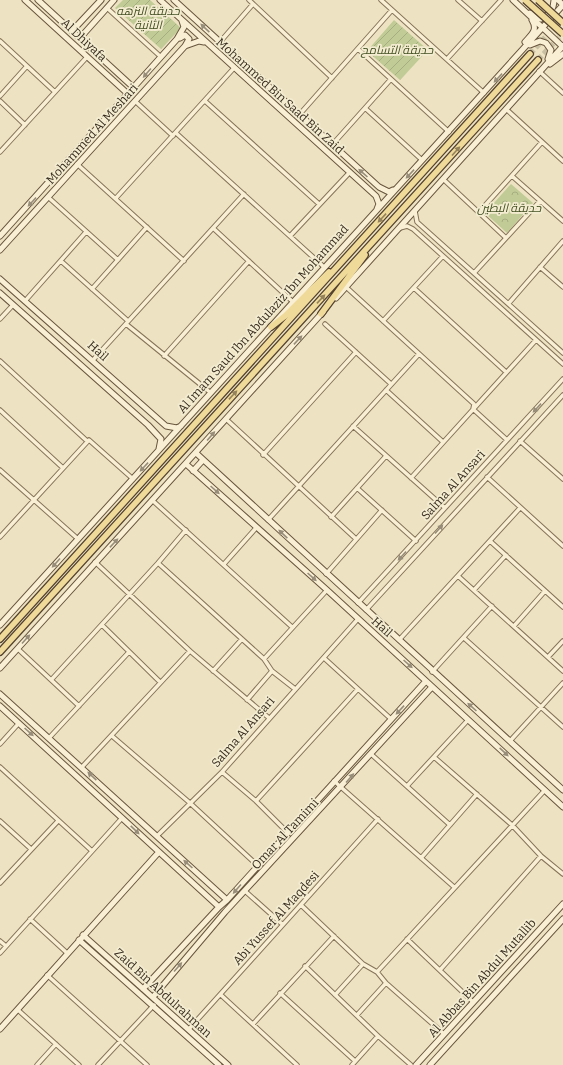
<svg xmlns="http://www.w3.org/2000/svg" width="563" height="1065" font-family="Bitter,Cairo,serif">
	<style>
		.forest { fill: url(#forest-crowns) }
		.garden { fill: url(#garden-furrows) }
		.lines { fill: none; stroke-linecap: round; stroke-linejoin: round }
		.primary-tunnel { stroke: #c8bea1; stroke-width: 5.5; stroke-dasharray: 5.5 3; stroke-linecap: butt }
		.street-casing { stroke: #867459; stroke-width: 5.5 }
		.secondary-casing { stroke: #68553d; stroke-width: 7 }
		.primary-casing { stroke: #54422e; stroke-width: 8 }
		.street { stroke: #f8efd5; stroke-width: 3.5 }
		.secondary { stroke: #f8efd5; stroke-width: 5 }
		.primary { stroke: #f0da9a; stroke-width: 5.5 }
		.primary-bridge-casing { stroke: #54422e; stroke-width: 8; stroke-linecap: butt }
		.primary-bridge { stroke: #f0da9a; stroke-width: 5.5 }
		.oneway { fill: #978d79 }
		.oneway2 { fill: #93825c }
		.labels { text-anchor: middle; stroke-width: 3.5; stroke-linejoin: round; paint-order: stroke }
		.park-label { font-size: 12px; font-style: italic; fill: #445224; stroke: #f4ecd1 }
		.street-label { font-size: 12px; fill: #362b1d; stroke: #f4ecd1 }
	</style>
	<defs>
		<pattern id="forest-crowns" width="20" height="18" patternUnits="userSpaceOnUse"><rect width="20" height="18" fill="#c1cb96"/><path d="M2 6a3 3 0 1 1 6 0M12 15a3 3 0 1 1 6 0" fill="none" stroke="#a6ae81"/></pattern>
		<pattern id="garden-furrows" width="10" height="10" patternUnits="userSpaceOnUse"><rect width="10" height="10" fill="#c1cb96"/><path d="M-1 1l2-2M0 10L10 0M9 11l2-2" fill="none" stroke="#a6ae81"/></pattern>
	</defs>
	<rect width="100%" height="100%" fill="#ede3c2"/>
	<!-- forest -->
	<path class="forest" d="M511,184L533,203L507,233L485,213Z"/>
	<!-- garden -->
	<path class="garden" d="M123,0H150L181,28L161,49L115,8Z
		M394,20L428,50L400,80L367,51Z"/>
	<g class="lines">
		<!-- primary-tunnel -->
		<path class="primary-tunnel" d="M530,54L563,18
			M538,60L563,33"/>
		<defs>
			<path id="street" d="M249,0L332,78
				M381,0L484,93
				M458,0L482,21
				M107,8L161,57
				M0,41L55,92
				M220,42L253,4
				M358,49L449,132
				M447,59L501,0
				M539,71L563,93
				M0,96L27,66
				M0,101L25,125
				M135,101L173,136
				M205,101L319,204
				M365,108L422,160
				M506,109L563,161
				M299,115L392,10
				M176,133L324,267
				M332,145L391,79
				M0,152L87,57
				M77,164L184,261
				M512,176L563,221
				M443,179L506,238
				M48,197L118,260
				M116,198L234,68
				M415,211L417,222L563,353
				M479,212L542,142
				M213,228L293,302
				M400,228L407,226L413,229L563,364
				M290,236L350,172
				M61,261L128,321
				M540,267L563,287
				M474,273L540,201
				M346,287L474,404L473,409L507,440
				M414,288L506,372
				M92,289L147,227
				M25,301L86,232
				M509,303L563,241
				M0,319L13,305
				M383,321L443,256
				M126,324L211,393
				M325,324L391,384
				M164,356L249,261
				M93,360L244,194
				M0,361L87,441
				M386,390L443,442
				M0,410L63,468
				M226,419L356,539
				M353,426L445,508
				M520,441L563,479
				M263,455L356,352
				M0,470L78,539
				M487,477L563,546
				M411,478L536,340
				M357,488L416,541
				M152,500L292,627
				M331,517L386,456
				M268,520L419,354
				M0,537L89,440L133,479
				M490,541L563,607
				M95,562L190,651L269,718
				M158,563L264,659L272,671L295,689
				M224,564L256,528
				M326,574L382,510
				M458,576L563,671
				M474,590L506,555
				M358,603L563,379
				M366,610L563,395
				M102,625L160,682
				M514,626L545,591
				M464,638L563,727
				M399,640L520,508
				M18,649L79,706
				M548,657L563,641
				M324,658L391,719
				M264,659L327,590
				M213,671L242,639
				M432,672L492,606
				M52,679L158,563L186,530
				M247,700L272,671
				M112,736L190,803L257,865
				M49,738L129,652
				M510,741L563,683
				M0,744L19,723
				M371,754L450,825
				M434,757L512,825L541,856L563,874
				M0,767L92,851
				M82,767L190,651
				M222,772L256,801L287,832
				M334,781L454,887
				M407,786L468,720
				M256,801L358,689
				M0,821L31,849
				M157,836L222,772L358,619
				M421,858L477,794
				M0,883L58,821
				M245,891L282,924
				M301,905L363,964L377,972L386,983L444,1034
				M30,919L67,953
				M407,939L473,1002
				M0,941L6,946
				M0,953L122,818
				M305,966L378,1036L411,1065
				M440,970L541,856
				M377,972L545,790
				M47,975L147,1065
				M280,993L355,1061
				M221,995L297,1065
				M335,995L363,964
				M18,1010L79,1065
				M357,1015L386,983
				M253,1024L334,936
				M189,1029L378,819
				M37,1065L56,1044
				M98,1065L154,1005
				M352,1065L378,1036"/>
			<path id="secondary" d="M25,0L128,94
				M38,0L134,88
				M160,0L376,196L379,204L377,209
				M174,0L379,187L389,192L393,190
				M513,0L563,47
				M530,13L541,19C549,15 554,9 554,0
				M72,31L101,0
				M80,38L114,0
				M180,38L185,35L189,39L185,46
				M525,42C532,34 538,30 532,20
				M530,45L540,41L546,43L551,50L548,59
				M550,64L563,54
				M0,236L177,39L184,27L182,21
				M0,250L185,46L199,41L204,42
				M0,279L166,426L177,428L181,426
				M0,293L148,425L161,439L159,449
				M336,298L563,46
				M196,453L563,790
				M186,464L327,590L563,807
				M193,471L203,460
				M0,625L563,5L558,0
				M0,668L323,312
				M0,694L227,900
				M0,706L219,907
				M83,935L228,1065
				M79,940L219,1065
				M149,983L158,991
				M143,989L219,907L227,900L426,681
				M153,997L225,912L432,687
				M0,1029L158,853
				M416,1065L563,904
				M430,1065L563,919"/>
			<path id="primary" d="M321,314L365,255
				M271,327L285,316L329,272
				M0,639L530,54
				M0,652L538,60"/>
		</defs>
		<!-- street casing -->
		<use href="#street" class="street-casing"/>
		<!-- secondary casing -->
		<use href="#secondary" class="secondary-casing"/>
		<!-- primary casing -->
		<use href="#primary" class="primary-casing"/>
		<!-- street -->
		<use href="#street" class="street"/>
		<!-- secondary -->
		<use href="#secondary" class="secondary"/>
		<!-- primary -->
		<use href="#primary" class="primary"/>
		<defs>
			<path id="primary-bridge" d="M525,0L563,34
				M538,0L563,23"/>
		</defs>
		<!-- primary-bridge casing -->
		<use href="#primary-bridge" class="primary-bridge-casing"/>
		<!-- primary-bridge -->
		<use href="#primary-bridge" class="primary-bridge"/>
	</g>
	<!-- one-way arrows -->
	<defs><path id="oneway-solid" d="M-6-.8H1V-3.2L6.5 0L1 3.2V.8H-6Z"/></defs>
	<g class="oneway">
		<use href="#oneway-solid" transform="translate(205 28) rotate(-137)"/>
		<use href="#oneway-solid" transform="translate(147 73) rotate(131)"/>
		<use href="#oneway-solid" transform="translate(498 78) rotate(133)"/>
		<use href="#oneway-solid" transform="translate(363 173) rotate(-138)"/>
		<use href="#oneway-solid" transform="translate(410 174) rotate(133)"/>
		<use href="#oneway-solid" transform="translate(32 202) rotate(133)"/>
		<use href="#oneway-solid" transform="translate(298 340) rotate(-47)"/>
		<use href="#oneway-solid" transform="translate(537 408) rotate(133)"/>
		<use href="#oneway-solid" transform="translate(211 436) rotate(-49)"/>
		<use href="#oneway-solid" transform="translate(144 467) rotate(133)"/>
		<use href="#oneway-solid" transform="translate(215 490) rotate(42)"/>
		<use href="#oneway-solid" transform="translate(439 529) rotate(-48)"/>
		<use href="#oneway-solid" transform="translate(283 534) rotate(-137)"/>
		<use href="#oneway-solid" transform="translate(114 543) rotate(-47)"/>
		<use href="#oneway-solid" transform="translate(402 556) rotate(133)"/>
		<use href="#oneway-solid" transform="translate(56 563) rotate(132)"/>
		<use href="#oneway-solid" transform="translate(312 577) rotate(42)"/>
		<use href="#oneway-solid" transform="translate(26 639) rotate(-48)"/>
		<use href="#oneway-solid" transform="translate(408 664) rotate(42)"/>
		<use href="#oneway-solid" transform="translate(472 707) rotate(-138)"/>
		<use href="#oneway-solid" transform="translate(400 710) rotate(133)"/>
		<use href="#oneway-solid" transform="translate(29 732) rotate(42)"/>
		<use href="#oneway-solid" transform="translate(504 752) rotate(43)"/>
		<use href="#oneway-solid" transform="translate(92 776) rotate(-137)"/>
		<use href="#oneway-solid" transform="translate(350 778) rotate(-49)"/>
		<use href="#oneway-solid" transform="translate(135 830) rotate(44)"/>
		<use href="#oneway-solid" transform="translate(188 864) rotate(-138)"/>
		<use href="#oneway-solid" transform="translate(237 889) rotate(131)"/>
		<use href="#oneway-solid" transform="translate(178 967) rotate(-49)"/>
	</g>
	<g class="oneway2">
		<use href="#oneway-solid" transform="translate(456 151) rotate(-48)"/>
		<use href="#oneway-solid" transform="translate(382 218) rotate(133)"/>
		<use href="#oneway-solid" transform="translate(321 299) rotate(-47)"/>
		<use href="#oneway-solid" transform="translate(233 395) rotate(-47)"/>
	</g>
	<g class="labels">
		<!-- park labels -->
		<g class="park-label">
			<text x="148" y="15">حديقة النزهه<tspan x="148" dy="14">الثانية</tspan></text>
			<text x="397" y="54">حديقة التسامح</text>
			<text x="509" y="212">حديقة البطين</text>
		</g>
		<!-- street labels -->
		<g class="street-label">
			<text transform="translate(84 40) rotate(43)" y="4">Al Dhiyafa</text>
			<text transform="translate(280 96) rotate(42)" y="4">Mohammed Bin Saad Bin Zaid</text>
			<text transform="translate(92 134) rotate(-48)" y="4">Mohammed Al Meshari</text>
			<text transform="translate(263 319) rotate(-48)" y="4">Al Imam Saud Ibn Abdulaziz Ibn Mohammad</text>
			<text transform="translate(98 351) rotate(42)" y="4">Hail</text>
			<text transform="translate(453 485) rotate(-48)" y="4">Salma Al Ansari</text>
			<text transform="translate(382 627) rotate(42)" y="4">Hail</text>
			<text transform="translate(243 732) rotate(-49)" y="4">Salma Al Ansari</text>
			<text transform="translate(285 834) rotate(-47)" y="4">Omar Al Tamimi</text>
			<text transform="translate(276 918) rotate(-48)" y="4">Abi Yussef Al Maqdesi</text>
			<text transform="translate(482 978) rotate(-48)" y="4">Al Abbas Bin Abdul Mutallib</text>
			<text transform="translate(163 993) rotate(42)" y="4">Zaid Bin Abdulrahman</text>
		</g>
	</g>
</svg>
